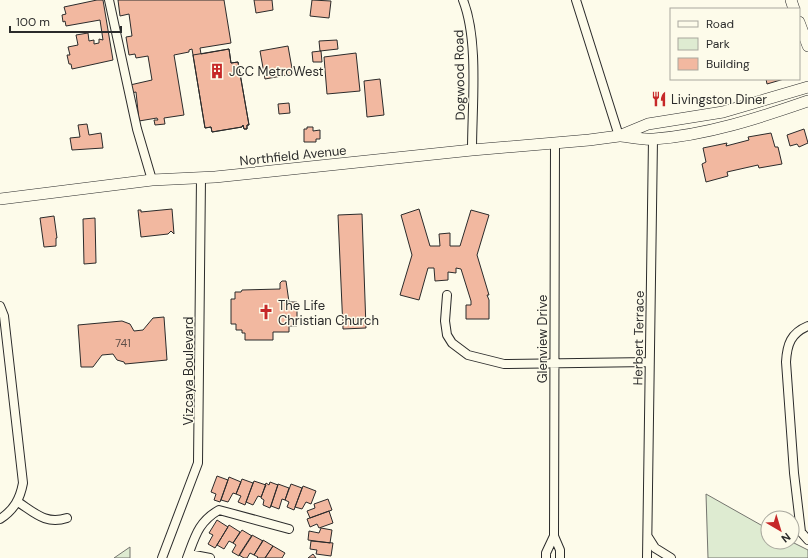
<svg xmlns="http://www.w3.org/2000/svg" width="808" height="558" font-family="'DM Sans',sans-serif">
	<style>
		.green { fill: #deebd1; stroke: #74746e }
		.building { fill: #f2b8a0; stroke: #2b2b2b }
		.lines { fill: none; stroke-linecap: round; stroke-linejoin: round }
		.minor-casing { stroke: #2b2b2b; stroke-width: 10 }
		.major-casing { stroke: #2b2b2b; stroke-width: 12 }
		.minor { stroke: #fdfbea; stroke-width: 8 }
		.major { stroke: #fdfbea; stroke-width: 11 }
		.labels { text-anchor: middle; stroke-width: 3; stroke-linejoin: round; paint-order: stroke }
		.number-label { font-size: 11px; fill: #5d4e48 }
		.poi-label { font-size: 13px; fill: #2b2b2b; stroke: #fdfbea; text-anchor: start }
		.street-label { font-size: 13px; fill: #2b2b2b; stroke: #fdfbea }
	</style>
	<rect width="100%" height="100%" fill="#fdfbea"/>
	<!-- green -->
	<path class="green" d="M706,494L768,529V542H792L808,550V558H708Z
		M130,547V558H114Z"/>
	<!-- building -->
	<path class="building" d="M97,0H103L113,60L72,69L71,64H69L67,55H70L68,47L78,45L76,35L88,33L89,41L94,40V44L99,43V39L103,40L100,20L66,26L65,21L63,22L62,15L66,14L64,7Z
		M118,0H224L231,43L200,48L201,54L229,49L231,63L238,62L249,125H247V129H244L243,125L242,127L212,132L211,127L205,128L192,49L189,50V52L174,55L184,115L164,118L165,124L155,125L154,120H158L157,118L139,121L136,92L131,93L130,85L152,80L148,56L136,58L135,54L129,55L126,37L132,36L129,14L120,16Z
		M254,0H272L273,10L256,13Z
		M312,0L331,1L329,18L310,16Z
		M337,40L338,49L320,51L319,41Z
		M288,46L293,74L265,79L260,51Z
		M229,49L231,63L238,62L249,125H247V129H244L243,125L242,127L212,132L211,127L205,128L193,55Z
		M321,51L322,62H313L312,52Z
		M356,53L360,91L327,94L324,57Z
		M380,79L384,115L367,117L364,81Z
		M766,79H784L767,84Z
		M289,103L290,113L279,114L278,104Z
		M87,124L89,135L101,133L103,148L72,150L70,138L80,137L78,125Z
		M307,127H313V131L320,130V139H316V142H304V129H307Z
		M804,129L808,143L799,147L797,144L790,146L787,135Z
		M771,133L775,147H778L782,164L759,168L758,165L727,172L728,176L706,182L702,164L706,162L703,148L727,143L726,146L749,140L748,137Z
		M172,209L174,234L171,231L168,234L141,237L138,210H141V212Z
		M419,209L430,246H440L439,234L450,233V246H460L471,210L489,215L477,255L489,295H487L489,300V319H466V305H471V301L461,269L456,268V273L448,272V280L435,281L434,268H428L419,300L400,295L412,255L401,215Z
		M362,214L366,328L343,329L338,215Z
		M54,216L57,238H56V246L44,247L40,218Z
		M95,218L96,263L84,264L83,219Z
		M282,281H286L289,302H297V326H289V332H273V340H245V333H242V330H236V324H231V299H235V292H241L242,290L280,289V283Z
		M164,317L167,360L125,364L124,362L117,360L113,354L102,355L93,367H81L78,325L122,321L130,324L134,331L143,330L153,318Z
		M217,476L228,480L220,502L214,500L216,494L211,492Z
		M229,477L241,482L236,494L233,493L228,502L221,500Z
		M242,479L253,483L245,505L238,502L241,496L236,494Z
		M254,481L266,485L261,497L258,496L253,505L246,502Z
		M270,482L278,485L270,508L263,505L264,500L261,498L266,483L269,485Z
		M278,484L289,488L285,500L282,499L279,509L271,506Z
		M291,484L302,488L294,510L287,507L289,502L285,500Z
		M303,486L316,491L311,504L306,502L302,509L295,507Z
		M328,499L332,510L310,518L307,511L315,508L314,504Z
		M329,511L333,523L319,528L317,524L310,527L307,519Z
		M217,520L228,527L215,548L208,544L213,535L209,533Z
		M229,525L240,532L233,543L229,541L224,549L217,545Z
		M321,528L332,530L330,543L308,540L309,531L319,533Z
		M242,530L252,536L239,556L232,552L236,545L233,543Z
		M252,535L263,541L254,555L250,553L247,558H244L239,555Z
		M263,540L273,546L265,558H257L258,557L254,555Z
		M311,541L333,543L331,556L316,554L317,550L310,549Z
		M273,546L285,553L282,558H265Z
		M313,554L316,558H308Z"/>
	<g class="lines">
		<defs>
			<path id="minor" d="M109,0L137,129L152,180
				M463,0C479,41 472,105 472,150
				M576,0L619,136
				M555,143L554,536L560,550V558
				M447,295L445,321L447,335L452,343L468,355L504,364L649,362
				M0,306L4,316L23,483C20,499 14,510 0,519
				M808,326C791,333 787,344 786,362L794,473L801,532L808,540
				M18,502C35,513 46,525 67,518
				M648,537L655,548L671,558
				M189,554L210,558
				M162,558L198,463L201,178
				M187,558C195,537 198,522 219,510L289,529
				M546,558V553L554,536
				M647,558L653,139"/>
			<path id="major" d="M791,0L794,9
				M799,22L808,46
				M621,136C632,137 644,140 654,139C707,135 759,118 808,101
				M0,199L152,180L215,177L472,150L589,140L619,136L648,124L723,112L808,87"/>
		</defs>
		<!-- minor casing -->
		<use href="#minor" class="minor-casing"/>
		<!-- major casing -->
		<use href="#major" class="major-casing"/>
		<!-- minor -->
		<use href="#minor" class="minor"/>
		<!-- major -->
		<use href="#major" class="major"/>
	</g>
	<!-- icons -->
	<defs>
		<symbol id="building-bare" viewBox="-9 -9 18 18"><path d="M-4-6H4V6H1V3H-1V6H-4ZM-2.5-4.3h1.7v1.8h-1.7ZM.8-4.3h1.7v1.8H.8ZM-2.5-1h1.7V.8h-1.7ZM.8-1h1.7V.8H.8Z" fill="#c62828" stroke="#fdfbea" stroke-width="2.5" paint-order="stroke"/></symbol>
		<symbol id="restaurant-bare" viewBox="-9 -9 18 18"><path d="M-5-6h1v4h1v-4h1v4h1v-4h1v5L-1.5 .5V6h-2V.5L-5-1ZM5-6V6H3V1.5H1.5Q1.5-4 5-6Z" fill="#c62828" stroke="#fdfbea" stroke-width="2.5" paint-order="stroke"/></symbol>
		<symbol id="church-bare" viewBox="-9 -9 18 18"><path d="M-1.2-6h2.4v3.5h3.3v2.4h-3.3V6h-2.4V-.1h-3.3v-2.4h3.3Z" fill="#c62828" stroke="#fdfbea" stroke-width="2.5" paint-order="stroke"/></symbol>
	</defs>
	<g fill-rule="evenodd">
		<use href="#building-bare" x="206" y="60" width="22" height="22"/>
		<use href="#restaurant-bare" x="648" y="88" width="22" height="22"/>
		<use href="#church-bare" x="255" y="301" width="22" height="22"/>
	</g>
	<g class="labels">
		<!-- number labels -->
		<g class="number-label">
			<text x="123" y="347">741</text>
		</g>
		<!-- poi labels -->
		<g class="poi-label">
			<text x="229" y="76">JCC MetroWest</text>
			<text x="671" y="104">Livingston Diner</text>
			<text x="278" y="310">The Life<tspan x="278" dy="15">Christian Church</tspan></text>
		</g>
		<!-- street labels -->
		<g class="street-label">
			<text transform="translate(459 75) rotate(-91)" y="5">Dogwood Road</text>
			<text transform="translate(293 155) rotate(-6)" y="5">Northfield Avenue</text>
			<text transform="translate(638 338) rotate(-89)" y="5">Herbert Terrace</text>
			<text transform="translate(542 339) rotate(-90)" y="5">Glenview Drive</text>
			<text transform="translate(188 371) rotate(-90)" y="5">Vizcaya Boulevard</text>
		</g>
	</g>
	<!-- legend -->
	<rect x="670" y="8" width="130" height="72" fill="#fdfbea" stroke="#a9a89e"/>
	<rect x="678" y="21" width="20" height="6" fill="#fdfbea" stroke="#a9a89e"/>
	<text x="706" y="28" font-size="12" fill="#2b2b2b">Road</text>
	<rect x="678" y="38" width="20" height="12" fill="#deebd1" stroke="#a9a89e"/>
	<text x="706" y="48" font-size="12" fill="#2b2b2b">Park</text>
	<rect x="678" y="58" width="20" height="12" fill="#f2b8a0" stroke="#a9a89e"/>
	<text x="706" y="68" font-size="12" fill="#2b2b2b">Building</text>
	<!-- north arrow -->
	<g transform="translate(780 530) rotate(142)"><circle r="19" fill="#fdfbea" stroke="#a9a89e"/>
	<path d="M0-3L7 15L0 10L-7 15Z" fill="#c62828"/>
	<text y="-6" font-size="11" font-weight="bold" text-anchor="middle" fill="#2b2b2b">N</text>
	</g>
	<!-- scale -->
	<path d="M10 26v6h111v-6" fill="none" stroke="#2b2b2b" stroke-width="2"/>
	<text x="16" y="26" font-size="12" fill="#2b2b2b" stroke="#fdfbea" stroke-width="3" paint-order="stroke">100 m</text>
</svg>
